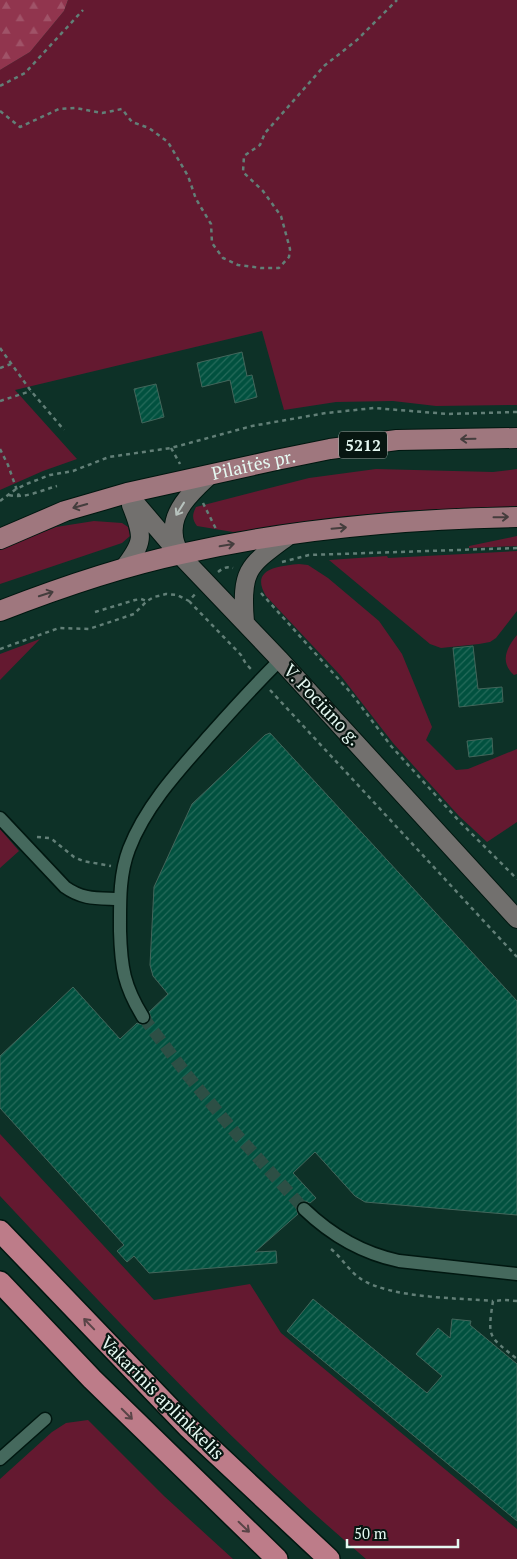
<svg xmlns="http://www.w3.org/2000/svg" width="517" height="1559" font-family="'PT Serif',serif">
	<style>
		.grass { fill: #641930 }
		.forest { fill: url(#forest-firs) }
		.building { fill: url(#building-hatch); stroke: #43665b }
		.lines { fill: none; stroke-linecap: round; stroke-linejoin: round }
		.minor-tunnel { stroke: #2d4f45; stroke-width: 12; stroke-dasharray: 12 6; stroke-linecap: butt }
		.minor-casing { stroke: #001710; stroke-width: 15 }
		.secondary-casing { stroke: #001710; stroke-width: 20 }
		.primary-casing { stroke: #001710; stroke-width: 22 }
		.trunk-casing { stroke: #001710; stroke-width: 24 }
		.path { stroke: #627f77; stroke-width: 2.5; stroke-dasharray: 4 4; stroke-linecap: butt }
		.minor { stroke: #45695d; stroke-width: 12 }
		.secondary { stroke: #72706e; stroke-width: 18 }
		.primary { stroke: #9f777e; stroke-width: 20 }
		.trunk { stroke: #bd7c89; stroke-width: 21 }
		.oneway { stroke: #443d3d }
		.oneway2 { stroke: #b7c2bd }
		.oneway3 { stroke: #594447 }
		.labels { text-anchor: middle; stroke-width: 4.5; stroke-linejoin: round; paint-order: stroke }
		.shield { fill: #071611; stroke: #a2b5ae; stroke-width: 1 }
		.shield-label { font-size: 16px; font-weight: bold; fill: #e5f9f2 }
		.street-label { font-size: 18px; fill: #e5f9f2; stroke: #071611 }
	</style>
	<defs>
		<pattern id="forest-firs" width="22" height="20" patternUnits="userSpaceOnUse" patternTransform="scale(1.25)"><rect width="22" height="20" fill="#91354e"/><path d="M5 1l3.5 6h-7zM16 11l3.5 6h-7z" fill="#a05368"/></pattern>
		<pattern id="building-hatch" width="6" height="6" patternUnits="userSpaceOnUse" patternTransform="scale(1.25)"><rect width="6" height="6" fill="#01513f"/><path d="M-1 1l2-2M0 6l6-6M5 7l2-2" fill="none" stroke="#266b5b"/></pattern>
	</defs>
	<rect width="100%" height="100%" fill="#0d3127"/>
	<!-- grass -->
	<path class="grass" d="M68,0H517V405L436,406L393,401L336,402L284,410L262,331L15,390L77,459L43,471L0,490V70L30,52L64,11Z
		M376,469L493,472L517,469V507L399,511L303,522L255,530L233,532L197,526C192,519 192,515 196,507L309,478Z
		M94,521L122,523L128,527L130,536L122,543L0,584V549L56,527Z
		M517,536V546L469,548V546Z
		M517,551V611L496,638L490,642L479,644L441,648L430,644L329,560L387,556L388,558Z
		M299,564L308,565L328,578L379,621L402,654L432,727L426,740L456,770L468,769L517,749V822L487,842L459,816L393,743L341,676L266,596C249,568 280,566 299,564Z
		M517,635V674L514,675C499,662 507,647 517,635Z
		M40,639L0,680V654Z
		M0,829L19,851L0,868Z
		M0,1134L154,1300L250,1284L281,1333L517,1529V1559H366C235,1447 117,1321 0,1196Z
		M88,1420L164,1496L233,1559H0V1479L52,1432L66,1423Z"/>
	<!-- forest -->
	<path class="forest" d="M0,0H68L64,11L30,52L0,70Z"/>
	<!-- building -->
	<path class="building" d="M242,352L247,376L252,375L257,397L235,403L230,380L202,387L197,363Z
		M156,384L164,417L142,423L134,389Z
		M473,646L478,689L502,687L503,702L459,707L453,648Z
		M270,733L517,1001V1215L365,1202L355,1196L315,1152L293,1173L316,1198L310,1203L305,1201L298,1203L296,1208L298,1214L255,1252L276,1251L277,1263L149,1273L134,1256L127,1262L117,1251L124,1245L0,1108V1056L73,987L120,1039L137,1023L143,1025L150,1021L151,1017L149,1012L168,994L153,976L150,965L154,887L192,804L265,735Z
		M492,738L493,754L469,757L467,741Z
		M313,1299L427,1393L442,1376L416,1354L438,1328L450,1338L452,1319L471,1321L470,1325L517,1364V1521L287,1331Z"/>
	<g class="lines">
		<!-- minor-tunnel -->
		<path class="minor-tunnel" d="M143,1017L188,1076L239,1137L304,1209"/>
		<defs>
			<path id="minor" d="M0,818L65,887C83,900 98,898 119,899
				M143,1017C124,986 121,968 120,931C120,903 119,875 129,849C146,805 180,769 210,735C233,709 256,684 280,660
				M304,1209C331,1235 361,1253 399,1261L517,1274
				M0,1459L45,1419"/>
			<path id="secondary" d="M127,493L179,554L280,660L517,919
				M178,551C177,546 174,541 174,536C170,510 194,490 211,474
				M123,569C144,542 144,537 131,505
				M245,622C240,567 250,565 291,534"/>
			<g id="primary">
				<path id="s1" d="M0,539L65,511L127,493L276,460L330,449L397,440L517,438"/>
				<path d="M0,611C59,588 120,567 181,554C291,529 404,519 517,517"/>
			</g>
			<path id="trunk" d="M0,1231L188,1427L329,1559
				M0,1282L92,1379L277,1559"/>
		</defs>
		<!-- minor casing -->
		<use href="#minor" class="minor-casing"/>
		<!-- secondary casing -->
		<use href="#secondary" class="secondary-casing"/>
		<!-- primary casing -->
		<use href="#primary" class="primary-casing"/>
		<!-- trunk casing -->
		<use href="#trunk" class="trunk-casing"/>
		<!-- path -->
		<path class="path" d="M0,86L25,73L83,10
			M0,111L20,127L59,109L76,108L102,113L122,109L132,122L149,128L168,142L188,176L196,199L211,224L212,243L223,258L238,265L261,268H279L289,257L290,249L281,216L263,191L243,172L244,156L260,145L265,133L324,66L357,40L397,0
			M0,348L31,391L64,430
			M0,368L11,364
			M0,401L31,391
			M171,448L180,464
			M0,449L8,465L19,496
			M9,495C25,499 42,490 57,486
			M0,501L16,489L29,483L50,475L73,471L109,457L171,448L252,426L326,413L374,408L448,414L517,412
			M203,503L216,529
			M282,562L309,555L517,548
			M218,572C223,568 227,566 233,568
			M261,593L351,693L391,746L460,822L517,879
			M189,601L241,655L246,664L253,671
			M95,612L135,600L141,599L147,601
			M0,649L59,628L89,629L134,614L147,601L154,597L166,594L177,595L189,601L196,593
			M270,690L517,957
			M37,837L49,838L53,840L74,857L83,861L111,866
			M331,1249C342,1258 349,1271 361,1279C390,1298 457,1298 493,1301
			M517,1301L505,1300L493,1301C487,1339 489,1336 517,1359"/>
		<!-- minor -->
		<use href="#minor" class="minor"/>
		<!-- secondary -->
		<use href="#secondary" class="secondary"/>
		<!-- primary -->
		<use href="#primary" class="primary"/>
		<!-- trunk -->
		<use href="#trunk" class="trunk"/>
	</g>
	<!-- one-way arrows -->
	<defs><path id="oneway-shaft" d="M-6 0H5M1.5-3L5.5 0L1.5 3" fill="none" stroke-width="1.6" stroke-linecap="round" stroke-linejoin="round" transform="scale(1.25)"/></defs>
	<g class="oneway">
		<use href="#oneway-shaft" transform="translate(468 439) rotate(179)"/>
		<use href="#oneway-shaft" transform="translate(80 506) rotate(164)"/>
		<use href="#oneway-shaft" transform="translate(501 517) rotate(-1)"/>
		<use href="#oneway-shaft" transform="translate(339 528) rotate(-5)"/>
		<use href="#oneway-shaft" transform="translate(227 545) rotate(-10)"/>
		<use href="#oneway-shaft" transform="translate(46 594) rotate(-18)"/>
	</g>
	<use class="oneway2" href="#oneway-shaft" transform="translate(180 509) rotate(122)"/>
	<g class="oneway3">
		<use href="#oneway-shaft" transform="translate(89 1324) rotate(-134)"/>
		<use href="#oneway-shaft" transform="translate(127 1414) rotate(45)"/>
		<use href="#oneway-shaft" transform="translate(244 1527) rotate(44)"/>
	</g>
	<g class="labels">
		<!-- shield labels -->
		<rect class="shield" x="339" y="431.5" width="48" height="27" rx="4"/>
		<g class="shield-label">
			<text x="363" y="451">5212</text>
		</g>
		<!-- street labels -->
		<g class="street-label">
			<text dy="6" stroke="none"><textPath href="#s1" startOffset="265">Pilaitės pr.</textPath></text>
			<text transform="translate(322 705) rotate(47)" y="6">V. Pociūno g.</text>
			<text transform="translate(162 1398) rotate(45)" y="6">Vakarinis aplinkkelis</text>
		</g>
	</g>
	<!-- scale -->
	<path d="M347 1539v8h111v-8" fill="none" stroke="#e5f9f2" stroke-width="2.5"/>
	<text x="354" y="1539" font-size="15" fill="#e5f9f2" stroke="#071611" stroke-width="4" paint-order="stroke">50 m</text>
</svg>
